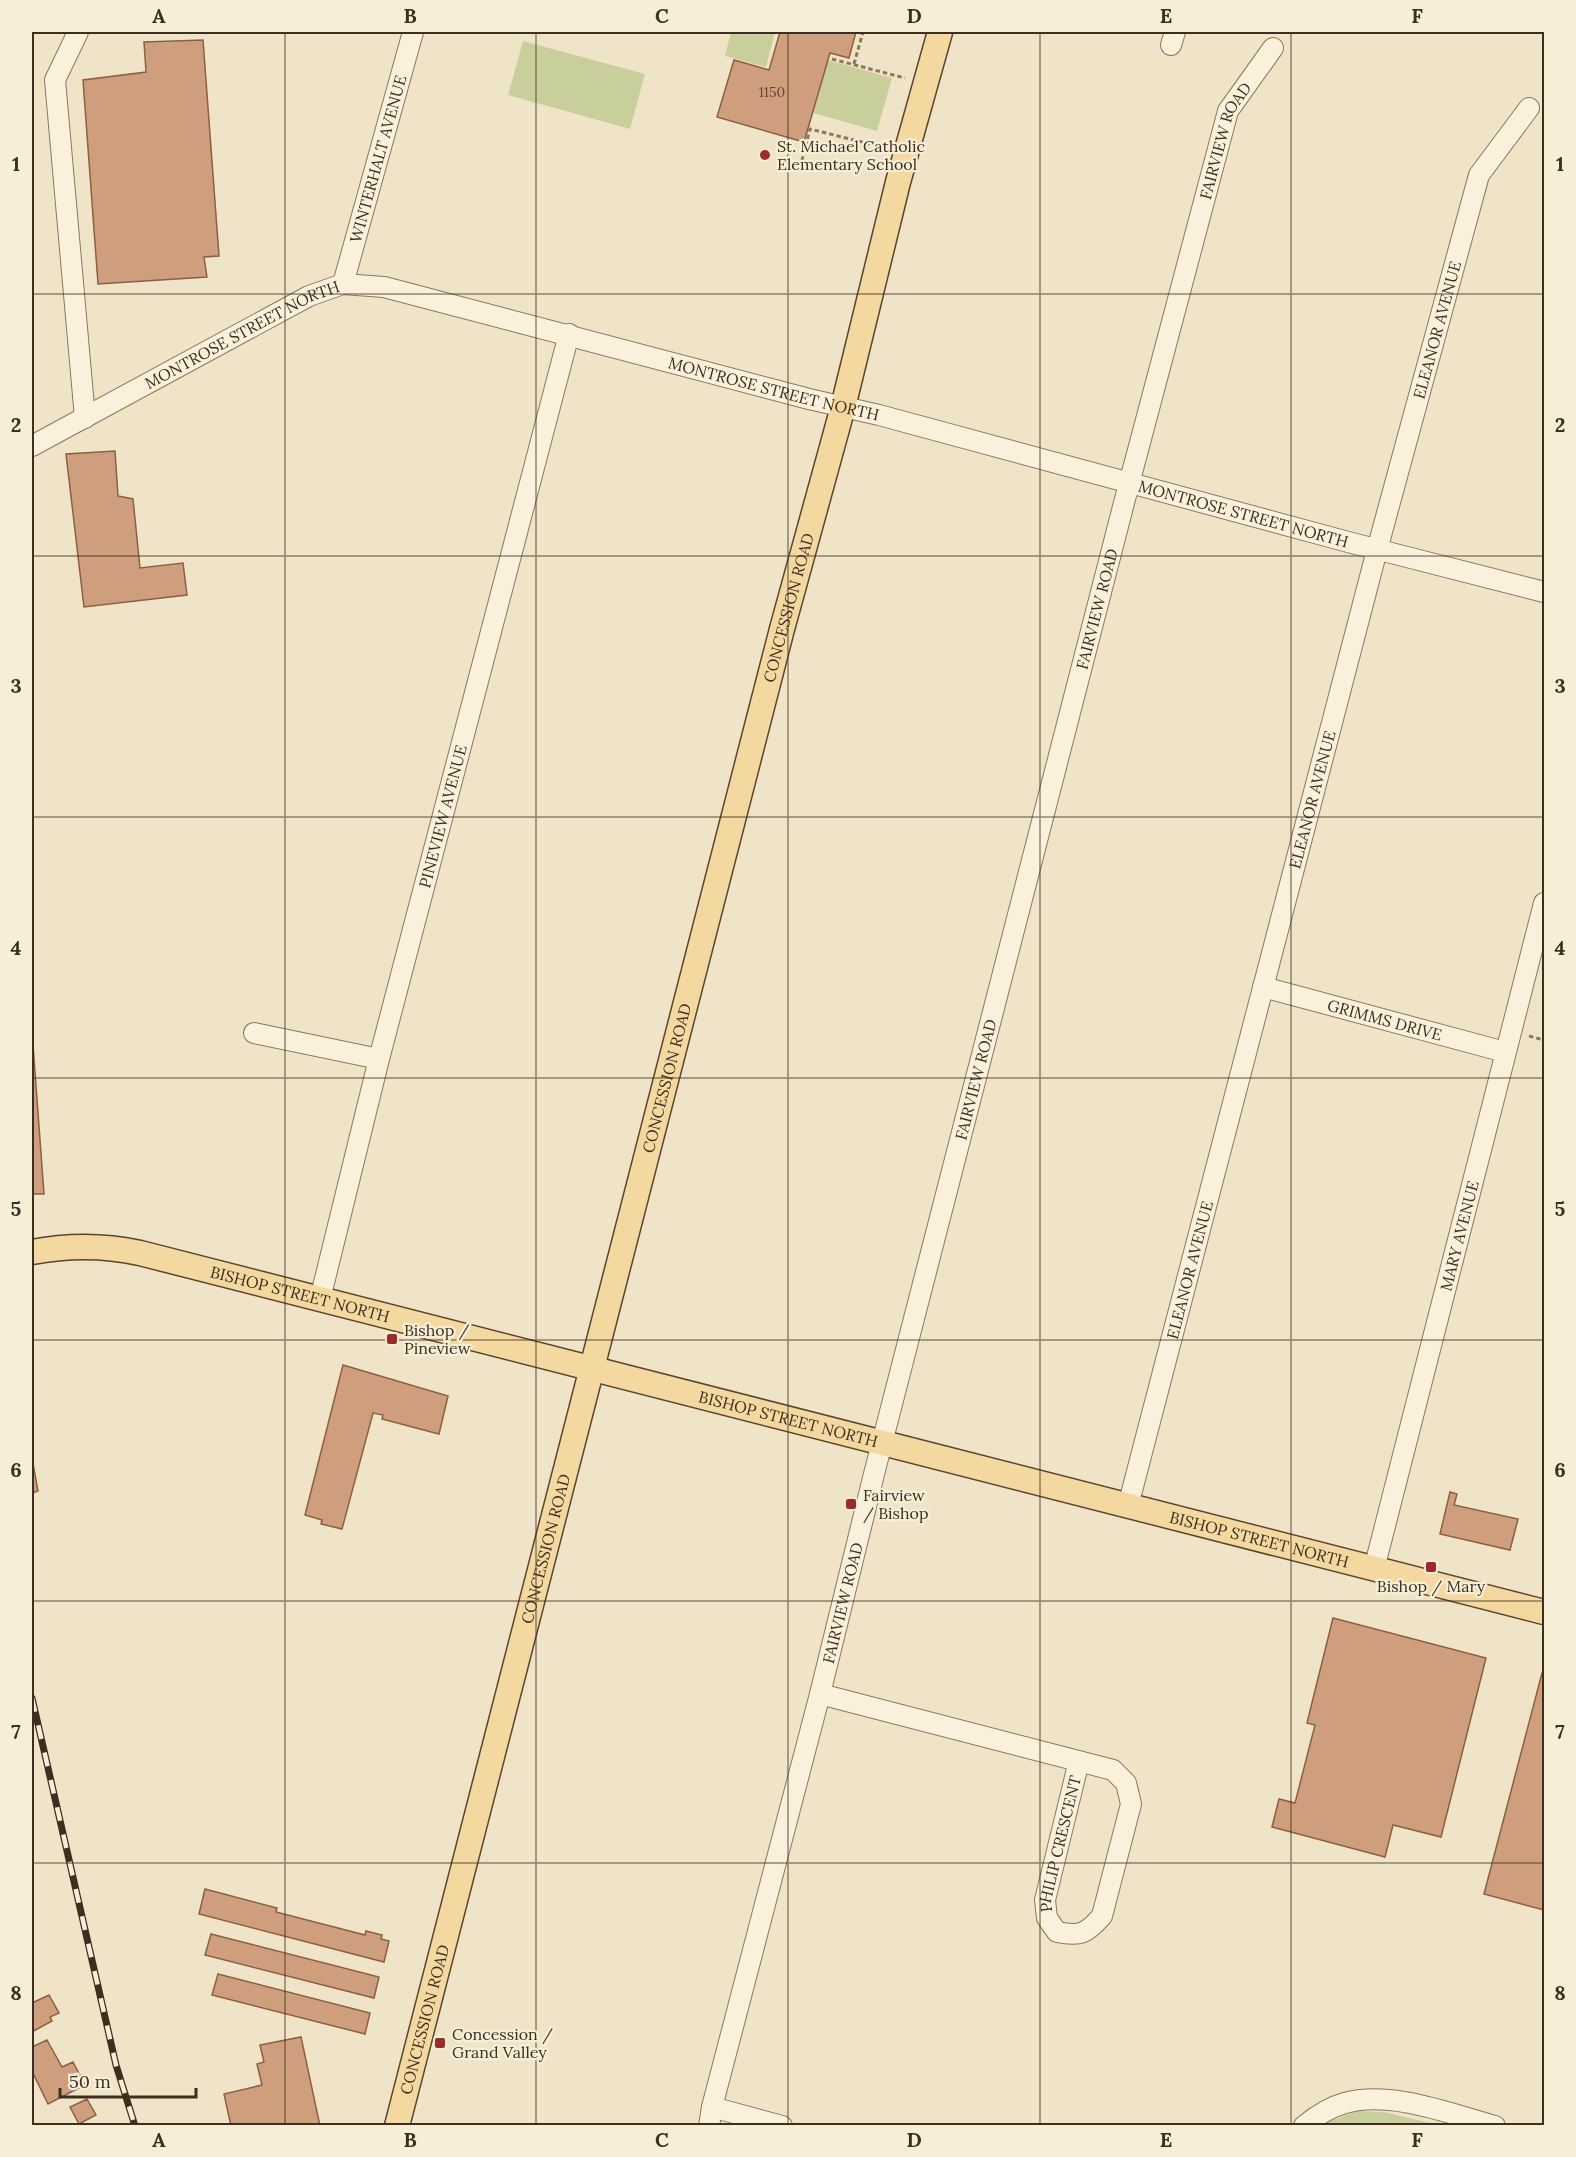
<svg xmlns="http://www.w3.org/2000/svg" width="1576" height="2157" font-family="Lora,serif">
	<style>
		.green { fill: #c9cf9b }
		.building { fill: #cf9f7d; stroke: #8d5f41; stroke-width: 1.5 }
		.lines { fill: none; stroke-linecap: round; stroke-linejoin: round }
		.minor-casing { stroke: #8d765c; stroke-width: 22 }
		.major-casing { stroke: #5b4430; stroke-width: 27 }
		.path { stroke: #8d765c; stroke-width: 3; stroke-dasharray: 4.5 3; stroke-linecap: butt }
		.minor { stroke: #faf1dc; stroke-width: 20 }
		.major { stroke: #f3d9a0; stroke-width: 24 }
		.rail-casing { stroke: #3d2e20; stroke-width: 7 }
		.rail { stroke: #f7eed8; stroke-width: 4.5; stroke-dasharray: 14; stroke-linecap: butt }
		.grid { fill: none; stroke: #3d2e20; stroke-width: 1.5; stroke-opacity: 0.55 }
		.poi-dot { fill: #9e2a2b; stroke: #f7eed8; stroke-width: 2 }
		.labels { text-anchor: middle; stroke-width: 4.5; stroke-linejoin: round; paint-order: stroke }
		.number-label { font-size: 14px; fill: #624a37 }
		.street-label { font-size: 16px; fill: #3d2e20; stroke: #f7eed8 }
		.poi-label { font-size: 16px; fill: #3d2e20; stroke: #f7eed8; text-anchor: start }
		.neatline { fill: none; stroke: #3d2e20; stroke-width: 2 }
		.grid-label { font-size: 20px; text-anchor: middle; font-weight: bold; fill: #3d2e20 }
	</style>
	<rect width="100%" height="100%" fill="#f0e4c8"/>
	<!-- green -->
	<path class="green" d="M731,32H775L766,67L725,56Z
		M523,41L645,74L630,129L508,95Z
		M828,60L892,78L877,131L813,113Z
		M1357,2111L1384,2112L1438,2125H1323L1330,2121Z"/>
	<!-- building -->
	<path class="building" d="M780,32H856L849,58L830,53L804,142L717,117L734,60L769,70Z
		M203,40L219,256L204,257L207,277L98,284L83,80L146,72L144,42Z
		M115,451L118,496L133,499L140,568L183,563L187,595L84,607L66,454Z
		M32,1031L44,1194H32Z
		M343,1365L448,1396L439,1434L382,1419L383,1415L373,1413L342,1529L321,1524L322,1520L305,1515Z
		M32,1458L38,1491L32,1493Z
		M1450,1492L1457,1494L1454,1505L1518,1519L1510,1550L1440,1534Z
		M1333,1618L1486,1658L1441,1837L1393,1825L1385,1857L1272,1827L1279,1799L1295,1803L1315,1725L1307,1723Z
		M1542,1673L1544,1674V1910L1484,1894Z
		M205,1889L277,1908L276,1912L365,1935L366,1931L382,1935L381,1939L389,1941L384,1962L199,1914Z
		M211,1934L379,1977L374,1998L205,1955Z
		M218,1974L370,2013L365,2034L212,1995Z
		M49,1995L59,2013L50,2017L52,2021L32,2032V2003Z
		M301,2037L320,2126H231L224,2094L262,2085L257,2064L264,2062L260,2045Z
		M47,2040L62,2067L73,2062L85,2085L48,2104L32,2071V2047Z
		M87,2099L96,2115L79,2124L70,2107Z"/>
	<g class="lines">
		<defs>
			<g id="minor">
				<path d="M78,32L55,80L85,418"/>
				<path d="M1171,45L1175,32"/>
				<path id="s1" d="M343,284L413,32"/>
				<path id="s2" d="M32,446L309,296L343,284L384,287L809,399L879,415L1352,543L1544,592"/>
				<path id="s3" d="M1263,987L1505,1052"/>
				<path d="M254,1033L379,1059"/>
				<path id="s4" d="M320,1299L379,1059L569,334"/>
				<path id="s5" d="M1128,1506L1377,550L1479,175L1529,108"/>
				<path id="s6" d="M1374,1569L1544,903"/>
				<path id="s7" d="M820,1694L1113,1770L1126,1783L1131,1804L1102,1916C1087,1933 1081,1937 1057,1932L1047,1918L1045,1900L1079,1761"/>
				<path d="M712,2107L782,2126"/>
				<path id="s8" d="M709,2126L712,2107L820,1694L874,1474L1125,499L1228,111L1273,48"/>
				<path d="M1304,2126C1316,2116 1330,2107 1345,2103C1390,2090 1451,2114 1495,2126"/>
			</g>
			<g id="major">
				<path id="s9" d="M32,1252C69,1245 103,1245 140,1253L1544,1612"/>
				<path id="s10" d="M397,2126L782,629L843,407L898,182L940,32"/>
			</g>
		</defs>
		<!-- minor casing -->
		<use href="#minor" class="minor-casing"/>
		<!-- major casing -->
		<use href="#major" class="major-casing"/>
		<!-- path -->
		<path class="path" d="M832,59L905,78
			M854,64L863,32
			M800,168L810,129L886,148
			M1529,1036L1544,1040"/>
		<!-- minor -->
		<use href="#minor" class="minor"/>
		<!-- major -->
		<use href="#major" class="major"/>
		<defs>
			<path id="rail" d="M32,1698L116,2065L135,2126"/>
		</defs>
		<!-- rail casing -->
		<use href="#rail" class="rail-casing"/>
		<!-- rail -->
		<use href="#rail" class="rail"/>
	</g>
	<!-- grid -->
	<path class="grid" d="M285,32V2126M536,32V2126M788,32V2126M1040,32V2126M1291,32V2126M32,294H1544M32,556H1544M32,817H1544M32,1078H1544M32,1340H1544M32,1601H1544M32,1863H1544"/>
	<!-- markers -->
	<g class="poi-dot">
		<circle cx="765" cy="155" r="6"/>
		<rect x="386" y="1333" width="12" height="12" rx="3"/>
		<rect x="845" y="1498" width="12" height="12" rx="3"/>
		<rect x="1425" y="1561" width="12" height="12" rx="3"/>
		<rect x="434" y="2037" width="12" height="12" rx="3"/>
	</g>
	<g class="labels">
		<!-- number labels -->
		<g class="number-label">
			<text x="772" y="97">1150</text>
		</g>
		<!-- street labels -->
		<g class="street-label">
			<text dy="6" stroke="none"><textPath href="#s8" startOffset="2052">FAIRVIEW ROAD</textPath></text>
			<text dy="6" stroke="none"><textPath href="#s1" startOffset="130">WINTERHALT AVENUE</textPath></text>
			<text dy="6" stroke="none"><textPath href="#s5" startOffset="1216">ELEANOR AVENUE</textPath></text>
			<text dy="6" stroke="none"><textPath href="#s2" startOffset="238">MONTROSE STREET NORTH</textPath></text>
			<text dy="6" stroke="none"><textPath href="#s2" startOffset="795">MONTROSE STREET NORTH</textPath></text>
			<text dy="6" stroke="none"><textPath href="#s2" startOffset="1281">MONTROSE STREET NORTH</textPath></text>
			<text dy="6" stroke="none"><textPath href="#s10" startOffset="1568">CONCESSION ROAD</textPath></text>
			<text dy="6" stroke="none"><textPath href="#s8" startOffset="1566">FAIRVIEW ROAD</textPath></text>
			<text dy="6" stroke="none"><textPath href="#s5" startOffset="730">ELEANOR AVENUE</textPath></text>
			<text dy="6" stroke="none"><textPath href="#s4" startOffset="498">PINEVIEW AVENUE</textPath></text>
			<text dy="6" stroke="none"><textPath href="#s3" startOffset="126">GRIMMS DRIVE</textPath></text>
			<text dy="6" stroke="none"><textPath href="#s10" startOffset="1082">CONCESSION ROAD</textPath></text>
			<text dy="6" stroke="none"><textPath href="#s8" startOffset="1080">FAIRVIEW ROAD</textPath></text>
			<text dy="6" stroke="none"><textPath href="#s6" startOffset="344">MARY AVENUE</textPath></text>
			<text dy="6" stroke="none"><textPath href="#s5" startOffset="244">ELEANOR AVENUE</textPath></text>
			<text dy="6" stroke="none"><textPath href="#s9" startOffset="274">BISHOP STREET NORTH</textPath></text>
			<text dy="6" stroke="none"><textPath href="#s9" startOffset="778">BISHOP STREET NORTH</textPath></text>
			<text dy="6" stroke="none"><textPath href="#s9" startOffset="1264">BISHOP STREET NORTH</textPath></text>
			<text dy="6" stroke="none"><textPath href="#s10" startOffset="596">CONCESSION ROAD</textPath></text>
			<text dy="6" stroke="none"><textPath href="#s8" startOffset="540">FAIRVIEW ROAD</textPath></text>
			<text dy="6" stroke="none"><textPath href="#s7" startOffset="603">PHILIP CRESCENT</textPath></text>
			<text dy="6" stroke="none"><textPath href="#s10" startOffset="110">CONCESSION ROAD</textPath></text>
		</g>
		<!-- poi labels -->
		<g class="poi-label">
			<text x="777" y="152">St. Michael Catholic<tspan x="777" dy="18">Elementary School</tspan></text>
			<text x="404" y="1336">Bishop /<tspan x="404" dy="18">Pineview</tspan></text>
			<text x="863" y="1501">Fairview<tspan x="863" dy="18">/ Bishop</tspan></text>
			<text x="1431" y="1592" text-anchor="middle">Bishop / Mary</text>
			<text x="452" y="2040">Concession /<tspan x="452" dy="18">Grand Valley</tspan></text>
		</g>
	</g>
	<!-- border -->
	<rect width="1576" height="2157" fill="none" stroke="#f7eed8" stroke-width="66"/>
	<!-- scale -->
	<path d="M60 2088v9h136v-9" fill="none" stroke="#3d2e20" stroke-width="3"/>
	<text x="69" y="2088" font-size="18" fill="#3d2e20" stroke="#f7eed8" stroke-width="4.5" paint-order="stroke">50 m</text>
	<rect x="33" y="33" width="1510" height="2091" class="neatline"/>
	<g class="grid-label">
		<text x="159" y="23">A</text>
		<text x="410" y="23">B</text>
		<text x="662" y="23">C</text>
		<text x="914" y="23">D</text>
		<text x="1166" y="23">E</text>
		<text x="1417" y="23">F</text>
		<text x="16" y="171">1</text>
		<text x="1560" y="171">1</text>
		<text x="16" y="432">2</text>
		<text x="1560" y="432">2</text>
		<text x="16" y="693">3</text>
		<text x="1560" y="693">3</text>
		<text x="16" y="955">4</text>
		<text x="1560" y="955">4</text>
		<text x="16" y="1216">5</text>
		<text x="1560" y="1216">5</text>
		<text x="16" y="1477">6</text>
		<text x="1560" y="1477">6</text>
		<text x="16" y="1739">7</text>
		<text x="1560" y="1739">7</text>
		<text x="16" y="2000">8</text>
		<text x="1560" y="2000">8</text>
		<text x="159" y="2147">A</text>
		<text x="410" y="2147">B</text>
		<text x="662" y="2147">C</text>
		<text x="914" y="2147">D</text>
		<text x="1166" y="2147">E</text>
		<text x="1417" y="2147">F</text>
	</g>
</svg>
